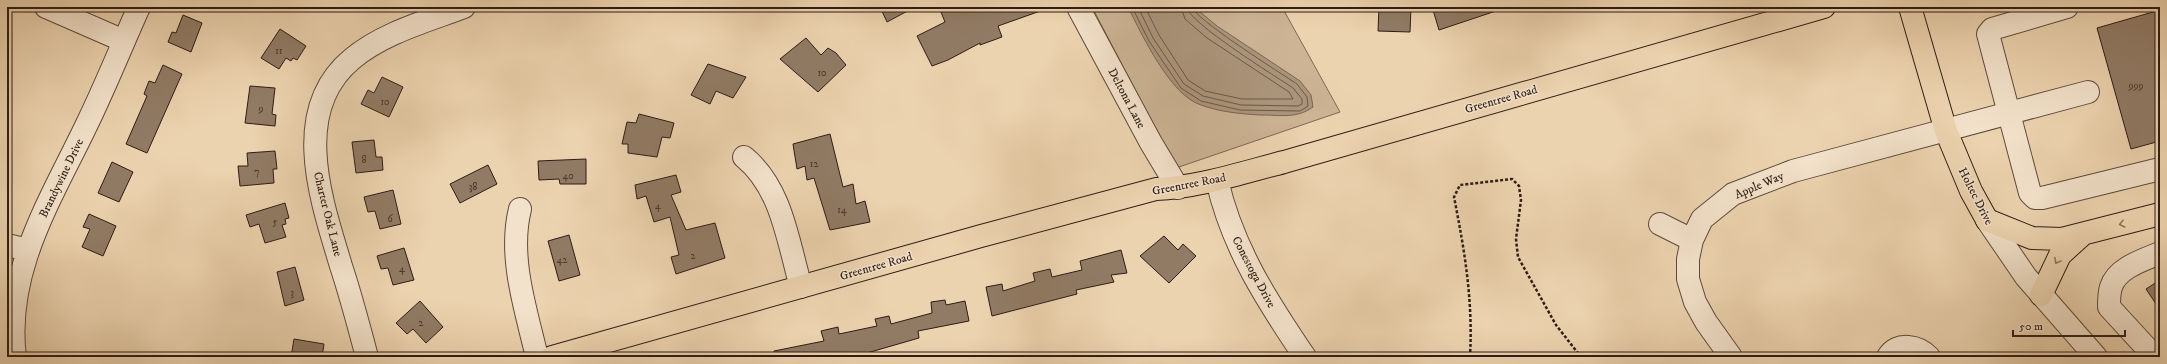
<svg xmlns="http://www.w3.org/2000/svg" width="2167" height="364" font-family="'IM FELL DW Pica',serif">
	<style>
		.green { fill: #ccb495; stroke: #7d6855 }
		.water { fill: #ab957b; stroke: #796552 }
		.lines { fill: none; stroke-linecap: round; stroke-linejoin: round }
		.shore { stroke: #6c5848; stroke-width: 1 }
		.building { fill: #917b65; stroke: #2e1c15 }
		.minor-casing { stroke: #5e4a3c; stroke-width: 24 }
		.major-casing { stroke: #2e1c15; stroke-width: 24 }
		.highway-casing { stroke: #2e1c15; stroke-width: 24 }
		.path { stroke: #2e1c15; stroke-width: 2.5; stroke-dasharray: 3 2; stroke-linecap: butt }
		.minor { stroke: #f3e2cb; stroke-width: 22 }
		.major { stroke: #ecd3af; stroke-width: 22 }
		.highway { stroke: #ecd3af; stroke-width: 22 }
		.oneway { stroke: #8d7862 }
		.labels { text-anchor: middle; stroke-width: 3; stroke-linejoin: round; paint-order: stroke }
		.number-label { font-size: 10px; fill: #473429 }
		.street-label { font-size: 12px; fill: #2e1c15; stroke: #f3e2cb }
	</style>
	<rect width="100%" height="100%" fill="#ecd3af"/>
	<filter id="stains"><feTurbulence type="fractalNoise" baseFrequency=".005" numOctaves="4"/><feColorMatrix values="0 0 0 0 .2 0 0 0 0 .09 0 0 0 0 .02 0 0 0 .5 -.17"/></filter>
	<radialGradient id="worn" r=".72"><stop offset=".6" stop-color="#630" stop-opacity="0"/><stop offset="1" stop-color="#630" stop-opacity=".3"/></radialGradient>
	<!-- green -->
	<path class="green" d="M1092,7H1282L1340,112L1176,168Z"/>
	<!-- water -->
	<path class="water" d="M1128,7H1194L1217,26L1300,81L1311,95L1313,107C1296,119 1281,115 1261,115C1241,114 1220,112 1201,105C1170,95 1142,35 1128,7Z"/>
	<g class="lines">
		<!-- shore -->
		<path class="shore" d="M1132,7L1149,41L1181,88L1201,101L1240,110L1300,111L1308,106L1307,97L1297,84C1282,74 1193,18 1192,7
			M1138,7L1153,38L1184,84L1203,96L1241,105L1298,106L1302,104V99L1293,88C1277,77 1187,22 1187,7
			M1145,7L1159,35L1188,80L1205,91L1242,99H1293L1289,92L1207,38L1185,19L1181,7"/>
	</g>
	<!-- building -->
	<path class="building" d="M880,7H915L887,22Z
		M939,7H987L989,11L999,7H1046V9L998,26L1002,37L980,45V43L948,60L932,66L917,36L945,22Z
		M1379,7H1411L1410,32L1378,31Z
		M1445,7H1498L1499,10L1439,30L1433,10Z
		M2160,10V141L2131,149L2097,28Z
		M183,15L202,23L191,52L168,42L172,32L176,33Z
		M280,29L306,46L297,60L293,58L291,61L286,58L279,69L261,58Z
		M806,38L821,55L828,48L836,53L846,65L818,92L780,59Z
		M708,64L746,77L733,98L716,91L710,104L691,95Z
		M163,65L182,74L147,153L126,144L147,96L144,94L149,81L155,83Z
		M382,77L403,87L389,117L361,104L368,90L374,93Z
		M250,86L275,88L272,114L276,115L275,126L245,123Z
		M639,114L674,123L670,138L662,137L657,157L628,153V144H622L627,122L636,123Z
		M830,134L843,187L853,184L856,204L865,201L870,222L830,230L814,178L807,180L805,166L797,169L793,144Z
		M374,140L376,157H382L383,170L356,173L352,142Z
		M275,151L277,169H273L274,183L240,186L238,166H248L247,153Z
		M586,159V184H560L559,179L539,180L538,161Z
		M112,162L133,172L119,202L98,193Z
		M488,165L497,184L460,203L450,184Z
		M676,175L681,192L671,195L686,230L715,223L725,258L676,274L671,257L679,255L670,217L654,222L646,196L637,199L635,185Z
		M393,190L401,224L380,229L375,211L368,212L364,197Z
		M285,203L289,218L285,219L286,224L282,225L286,237L265,243L259,224L250,227L246,215Z
		M89,214L116,226L103,256L82,247L90,229L83,227Z
		M569,235L580,275L559,281L548,241Z
		M1164,236L1178,250L1183,244L1196,256L1169,283L1140,256Z
		M404,248L414,280L393,285L388,268L381,269L377,256Z
		M1121,250L1127,273L1111,275L1114,282L1076,290L1077,294L992,316L986,287L1002,284L1003,291L1035,281L1033,273L1050,269L1052,277L1082,270L1080,261Z
		M295,267L304,300L285,306L277,272Z
		M2160,280V310L2146,289Z
		M945,300L946,305L965,301L969,321L918,331L919,338L867,353L868,357H848L847,354L834,357H774V351L824,341L821,331L838,327L839,334L877,326L875,319L889,316L891,324L932,313L931,302Z
		M420,301L443,327L426,343L413,329L407,334L396,323Z
		M294,339L324,344L322,357H291Z"/>
	<g class="lines">
		<defs>
			<path id="minor" d="M46,7L124,41
				M1078,7L1151,143L1178,188
				M2067,7L1992,29L1988,34L2030,193L2035,198H2042L2160,169
				M744,157C782,188 788,242 801,287
				M1217,180C1232,247 1267,301 1305,357
				M520,209C508,257 526,310 537,357
				M1987,220L2026,277L2096,357
				M1660,224L1692,240
				M7,245L28,250
				M15,357C4,272 51,199 86,126C105,87 121,47 139,7
				M367,357C359,327 351,296 341,266C322,202 289,111 352,59C383,33 427,21 464,7
				M1731,357L1706,322L1695,302L1688,279V259L1692,240L1702,219L1733,194L1793,171L2088,92
				M1888,357C1897,341 1919,346 1929,357
				M2155,357L2109,307C2109,301 2109,293 2111,287C2117,268 2143,260 2160,253"/>
			<path id="major" d="M1910,7L1946,131L1971,191L1987,220
				M552,357L981,236L1156,189C1199,187 1241,173 1284,162L1824,7"/>
			<path id="highway" d="M1987,220L2032,238L2062,239L2160,214
				M2041,295L2060,255L2082,235"/>
		</defs>
		<!-- minor casing -->
		<use href="#minor" class="minor-casing"/>
		<!-- major casing -->
		<use href="#major" class="major-casing"/>
		<!-- highway casing -->
		<use href="#highway" class="highway-casing"/>
		<!-- path -->
		<path class="path" d="M1470,357C1473,300 1465,253 1454,197L1460,185L1512,179L1519,186L1521,200L1516,239L1518,257L1556,325L1581,357"/>
		<!-- minor -->
		<use href="#minor" class="minor"/>
		<!-- major -->
		<use href="#major" class="major"/>
		<!-- highway -->
		<use href="#highway" class="highway"/>
	</g>
	<!-- one-way arrows -->
	<defs><path id="oneway-chevron" d="M-2-3.5L2.5 0L-2 3.5" fill="none" stroke-width="1.6" stroke-linecap="round" stroke-linejoin="round"/></defs>
	<g class="oneway">
		<use href="#oneway-chevron" transform="translate(2122 224) rotate(166)"/>
		<use href="#oneway-chevron" transform="translate(2057 261) rotate(118)"/>
	</g>
	<g class="labels">
		<!-- number labels -->
		<g class="number-label">
			<text x="279" y="54">11</text>
			<text x="822" y="76">10</text>
			<text x="2136" y="89">999</text>
			<text x="385" y="105">10</text>
			<text x="261" y="112">9</text>
			<text x="364" y="163">8</text>
			<text x="814" y="167">12</text>
			<text x="257" y="175">7</text>
			<text x="568" y="179">40</text>
			<text x="473" y="190">38</text>
			<text x="658" y="209">4</text>
			<text x="842" y="213">14</text>
			<text x="390" y="222">6</text>
			<text x="275" y="225">5</text>
			<text x="693" y="259">2</text>
			<text x="562" y="263">42</text>
			<text x="402" y="272">4</text>
			<text x="292" y="296">3</text>
			<text x="421" y="326">2</text>
		</g>
		<!-- street labels -->
		<g class="street-label">
			<text transform="translate(1127 98) rotate(62)" y="4">Deltona Lane</text>
			<text transform="translate(1501 99) rotate(-16)" y="4">Greentree Road</text>
			<text transform="translate(61 178) rotate(-64)" y="4">Brandywine Drive</text>
			<text transform="translate(1189 184) rotate(-11)" y="4">Greentree Road</text>
			<text transform="translate(1759 185) rotate(-23)" y="4">Apple Way</text>
			<text transform="translate(1976 196) rotate(63)" y="4">Holtec Drive</text>
			<text transform="translate(328 214) rotate(76)" y="4">Charter Oak Lane</text>
			<text transform="translate(876 266) rotate(-16)" y="4">Greentree Road</text>
			<text transform="translate(1254 272) rotate(62)" y="4">Conestoga Drive</text>
		</g>
	</g>
	<!-- margin -->
	<rect width="2167" height="364" fill="none" stroke="#ecd3af" stroke-width="24"/>
	<rect x="8" y="8" width="2151" height="348" fill="none" stroke="#2e1c15" stroke-width="2"/>
	<rect x="12" y="12" width="2143" height="340" fill="none" stroke="#2e1c15"/>
	<!-- scale -->
	<path d="M2013 330v6h112v-6" fill="none" stroke="#2e1c15" stroke-width="2"/>
	<text x="2019" y="330" font-size="12" fill="#2e1c15" stroke="#f3e2cb" stroke-width="3" paint-order="stroke">50 m</text>
	<rect width="100%" height="100%" filter="url(#stains)"/>
	<rect width="100%" height="100%" fill="url(#worn)"/>
</svg>
